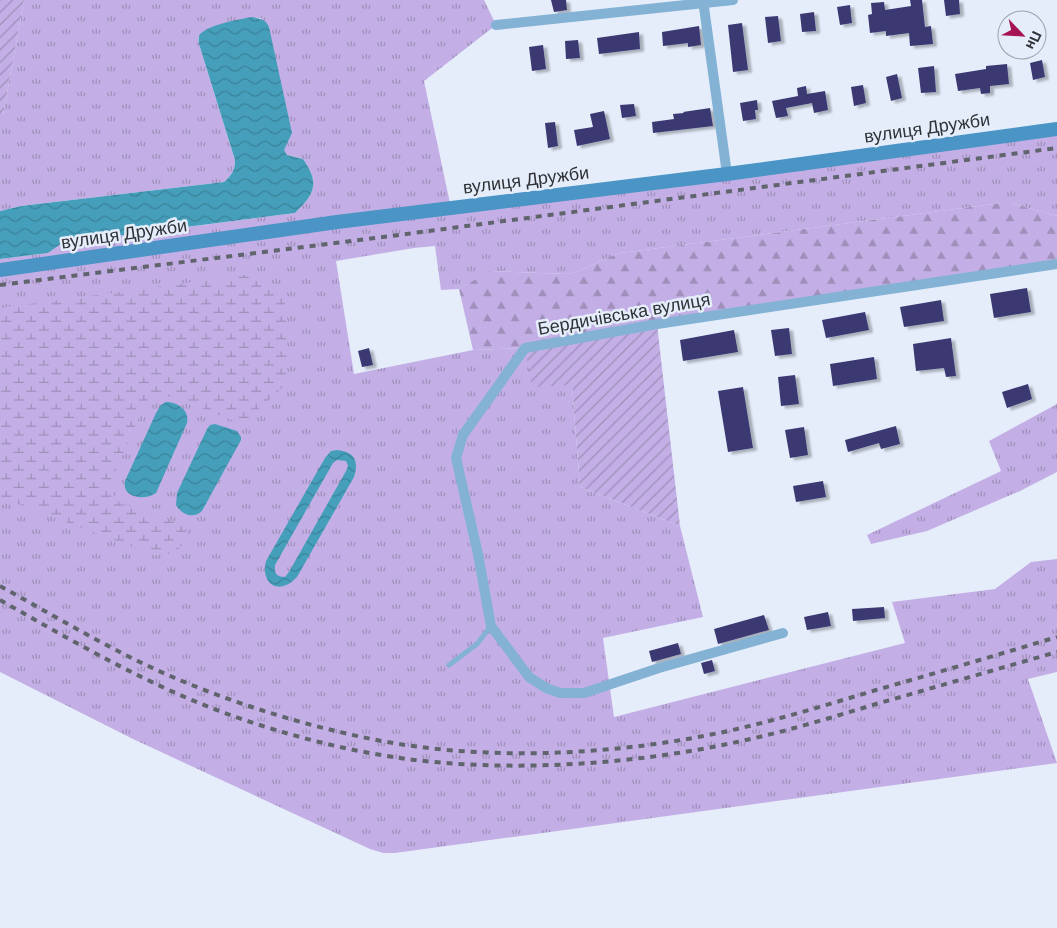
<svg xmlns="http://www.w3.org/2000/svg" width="1057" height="928" font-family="'DM Sans',sans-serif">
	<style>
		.grass { fill: url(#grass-tufts) }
		.forest { fill: url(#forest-firs) }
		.wetland { fill: url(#wetland-marsh) }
		.garden { fill: url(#garden-furrows) }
		.water { fill: url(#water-waves); fill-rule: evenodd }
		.building { fill: #3a3972; filter: url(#shadow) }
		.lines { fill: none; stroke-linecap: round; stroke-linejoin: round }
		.lane { stroke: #84b2d4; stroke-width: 5 }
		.street { stroke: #84b2d4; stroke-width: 10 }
		.secondary { stroke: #4b94c6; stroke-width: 14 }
		.rail { stroke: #60646c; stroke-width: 4; stroke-dasharray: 6 6; stroke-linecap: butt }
		.labels { text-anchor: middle; stroke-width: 5; stroke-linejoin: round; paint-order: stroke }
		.street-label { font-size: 18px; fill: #2f3237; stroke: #e5edfa }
	</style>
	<defs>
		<pattern id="grass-tufts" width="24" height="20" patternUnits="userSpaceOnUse" patternTransform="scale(1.25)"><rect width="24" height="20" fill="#c3afe5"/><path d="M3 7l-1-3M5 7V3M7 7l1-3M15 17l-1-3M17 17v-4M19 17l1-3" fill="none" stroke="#9f8fba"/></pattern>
		<pattern id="forest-firs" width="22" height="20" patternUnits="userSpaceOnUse" patternTransform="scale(1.25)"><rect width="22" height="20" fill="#c3afe5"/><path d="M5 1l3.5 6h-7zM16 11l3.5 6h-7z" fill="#9f8fba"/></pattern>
		<pattern id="wetland-marsh" width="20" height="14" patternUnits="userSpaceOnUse" patternTransform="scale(1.25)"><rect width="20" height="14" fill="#c3afe5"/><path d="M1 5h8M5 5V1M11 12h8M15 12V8" fill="none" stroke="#9f8fba"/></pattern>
		<pattern id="garden-furrows" width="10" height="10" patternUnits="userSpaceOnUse" patternTransform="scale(1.25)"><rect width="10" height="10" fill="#c3afe5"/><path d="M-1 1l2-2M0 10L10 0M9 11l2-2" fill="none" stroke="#9f8fba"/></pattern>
		<pattern id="water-waves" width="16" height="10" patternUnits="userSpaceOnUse" patternTransform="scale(1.25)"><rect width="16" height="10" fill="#459fbb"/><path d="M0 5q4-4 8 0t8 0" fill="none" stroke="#3a8299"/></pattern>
		<filter id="shadow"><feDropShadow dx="4" dy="2.5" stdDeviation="1" flood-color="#0004"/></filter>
	</defs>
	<rect width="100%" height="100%" fill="#e5edfa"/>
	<!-- grass -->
	<path class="grass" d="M24,0H484L496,25L424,81L451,208L1057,129V216L1011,203H1001L621,253C602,258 586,271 567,274L491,271L459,289L441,290L435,246L414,248L336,261L354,374L473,350L525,348L572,385L580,487L680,526L703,617L603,638L614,717L905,643L892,602L995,589L1031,562L1057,559V672L1028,679L1057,763L395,853H383L370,849L133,739L0,672V259L48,253L68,239L86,234L102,238L295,213C315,194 320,183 303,159L287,155L284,150L261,18C236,16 220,26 198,37L199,44L235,160C235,170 232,175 224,182L21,206L0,211V115H3Z
		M1057,404V472L1020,491L927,531L871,544L867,535L1001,471L989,441Z"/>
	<!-- forest -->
	<path class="forest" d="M1001,203H1011L1057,216V264L525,348L473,350L459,289L490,271L567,274C586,271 602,258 621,253Z"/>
	<!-- wetland -->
	<path class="wetland" d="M244,275C267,275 279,284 286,306L288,361L286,381L281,389L244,422H236L164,393L150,397L145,403L112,480C110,490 112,494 119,502L183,525L188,532C183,551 171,556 153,555L0,497V308Z"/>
	<!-- garden -->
	<path class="garden" d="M0,0H24L3,115H0Z
		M657,324L680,526L580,487L572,385L532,387L525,348Z"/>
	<!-- water -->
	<path class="water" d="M251,17C259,18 266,19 269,27L292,133L284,150L287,155L303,159C320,183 315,194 295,213L101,238L86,234L68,239L48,253L0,259V211L21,206L224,182C232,175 235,170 235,160L199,44C199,43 198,38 199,36C203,26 240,19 251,17Z
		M166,402C177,402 190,410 187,423L156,493C145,501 121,498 125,481L156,413L161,405Z
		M215,424L237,431L241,437V440L202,511C193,519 182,515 176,505L177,493L207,429L210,425Z
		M337,450C355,452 359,461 354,477L297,577C280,596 260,585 266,561L325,458L331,451ZM337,460L346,461L348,466L346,471L289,572L285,577C277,577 274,574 275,565L333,463Z"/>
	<!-- building -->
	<path class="building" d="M551,0H566L567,10L554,12Z
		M910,0H922L925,27L931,26L933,44L910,46L909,33L886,36V31L870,33L868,15L872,14L871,3L884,2L885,10L911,6Z
		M944,0H959L960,14L946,16Z
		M850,5L852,23L840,25L837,7Z
		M814,12L816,31L802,32L800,14Z
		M778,16L781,41L768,43L765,17Z
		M742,23L748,70L733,72L728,25Z
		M699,26L701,45L688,47V43L663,46L662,32Z
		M639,32L640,49L599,54L597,38Z
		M578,40L580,58L566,59L565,41Z
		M543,45L546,69L532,71L529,47Z
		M1042,60L1045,77L1033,80L1030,63Z
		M1007,64L1009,84L990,86V93L981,94L980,88L958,91L955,74L986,69V66Z
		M934,66L936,92L921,93L918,68Z
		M897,74L902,98L891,101L886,77Z
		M863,85L866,103L854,106L851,87Z
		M806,86L807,94L825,91L828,110L814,113L812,103L786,108L788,116L776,118L772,101L798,96L797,88Z
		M757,100L758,110H755L756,119L743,121L740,103Z
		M634,104L636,116L622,118L620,105Z
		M710,108L713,126L653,133L652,122L674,119L673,114L684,113L683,112Z
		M604,111L610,139L577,146L574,130L593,127L590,114Z
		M555,122L558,146L548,148L545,123Z
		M1027,288L1031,312L994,318L990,294Z
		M941,300L944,321L904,327L900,307Z
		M865,312L869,330L826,338L822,320Z
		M789,328L792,354L775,356L771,330Z
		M734,330L738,352L683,361L680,340Z
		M951,338L956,376L946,377L944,368L916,371L913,344Z
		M369,348L373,365L362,367L358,351Z
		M874,357L877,379L833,386L830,364Z
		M795,375L799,404L781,406L778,377Z
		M1028,384L1032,399L1007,408L1002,392Z
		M743,387L753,448L728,452L718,391Z
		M896,426L900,444L881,449L879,443L848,452L845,440Z
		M804,427L808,455L790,458L785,430Z
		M823,481L826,497L796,502L793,486Z
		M884,607L885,618L853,621L852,609Z
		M828,612L831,626L807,630L804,617Z
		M764,615L769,630L718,644L714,629Z
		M678,643L681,654L652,662L649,651Z
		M712,660L715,671L704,674L701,663Z"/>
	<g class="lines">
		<!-- lane -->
		<path class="lane" d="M449,665L477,644L491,626"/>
		<!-- street -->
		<path class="street" d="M703,0L727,174
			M496,25L733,0
			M783,633L659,668L584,693H560L546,688L529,677L491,626L478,554L456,458L463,435L525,348L657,324L1057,264"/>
		<!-- secondary -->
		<path class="secondary" d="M0,270L337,222L727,174L1057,129"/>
		<!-- rail -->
		<path class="rail" d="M0,285L391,236L1057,148
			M0,586C60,619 119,655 182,681C240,705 301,724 362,737C480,763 619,756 737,729C784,718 830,704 876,690C936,673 997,655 1057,637
			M0,600C76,643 151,687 233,716C287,735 344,750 400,758C505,773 632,765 737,742C784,732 830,718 876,704C936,687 997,669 1057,652"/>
	</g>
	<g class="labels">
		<!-- street labels -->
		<g class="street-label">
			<text transform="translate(927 128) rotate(-8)" y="6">вулиця Дружби</text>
			<text transform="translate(526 180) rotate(-7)" y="6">вулиця Дружби</text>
			<text transform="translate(124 234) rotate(-8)" y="6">вулиця Дружби</text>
			<text transform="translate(624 314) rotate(-10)" y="6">Бердичівська вулиця</text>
		</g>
	</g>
	<!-- north arrow -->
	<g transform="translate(1022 35) rotate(115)"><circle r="24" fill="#e5edfa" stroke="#9ca2ac"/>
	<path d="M0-4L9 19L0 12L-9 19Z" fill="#a51353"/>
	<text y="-8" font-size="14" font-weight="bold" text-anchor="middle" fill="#2f3237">Пн</text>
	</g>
</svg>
